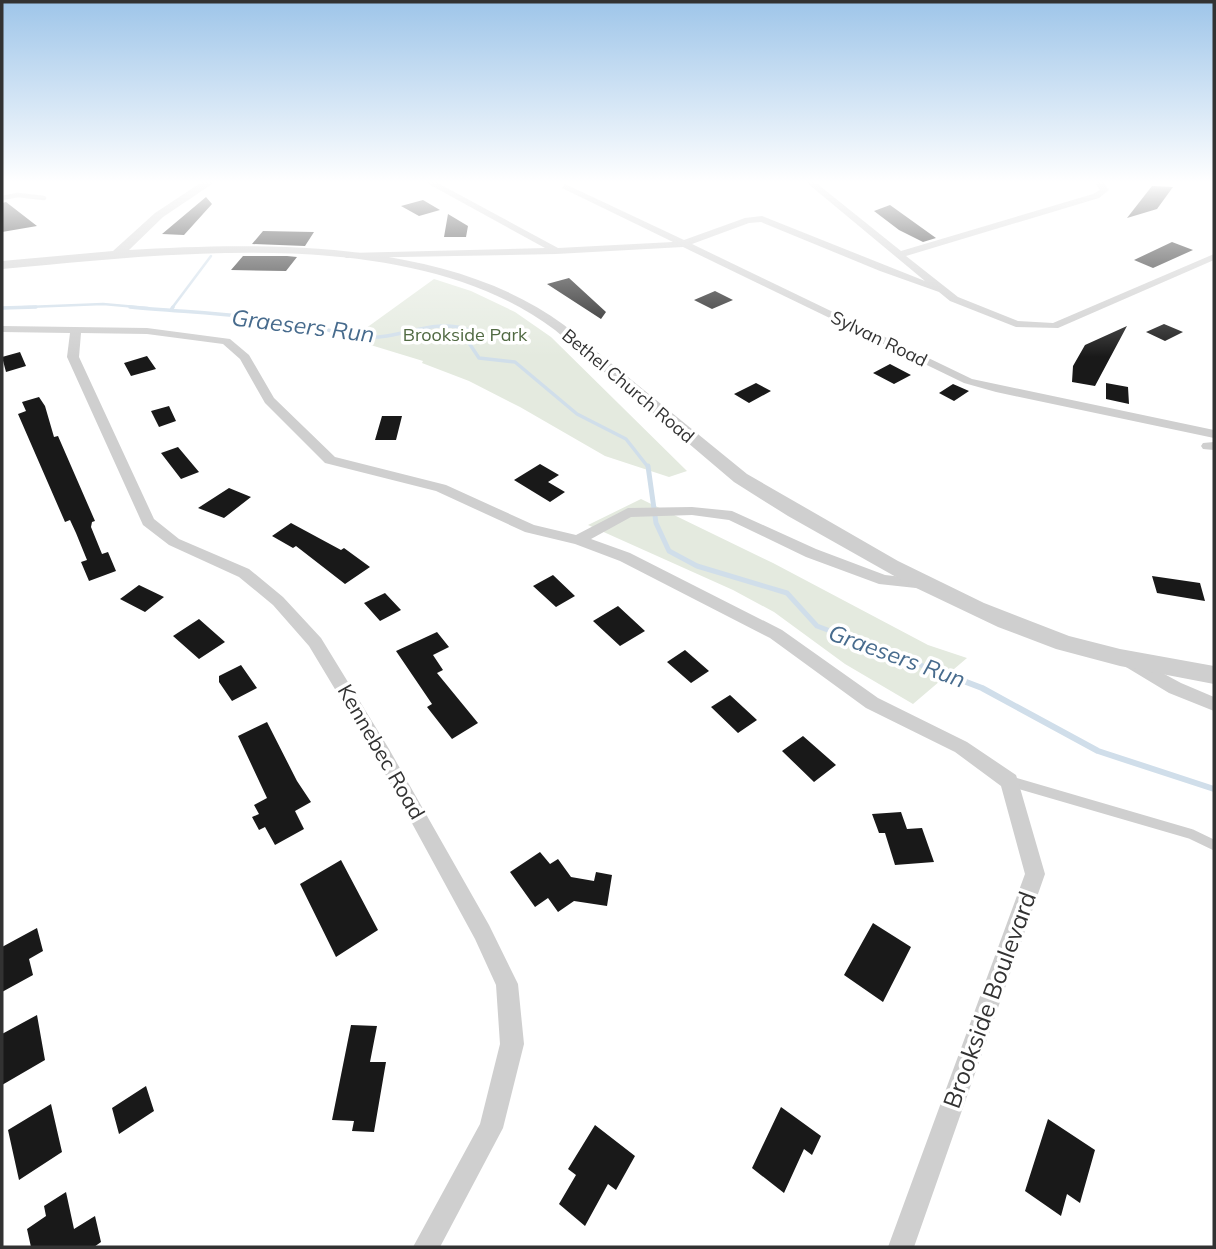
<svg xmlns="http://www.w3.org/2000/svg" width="1216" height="1249" font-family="Mulish,sans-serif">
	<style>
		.green { fill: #e4eadf }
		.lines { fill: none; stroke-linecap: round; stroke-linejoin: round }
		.stream-far3 { stroke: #d0deea; stroke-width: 2.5 }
		.stream-far2 { stroke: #d0deea; stroke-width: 3.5 }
		.stream-far1 { stroke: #d0deea; stroke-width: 5 }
		.stream { stroke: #d0deea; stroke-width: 6 }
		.building { fill: #191919 }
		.service-far1 { stroke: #cfcfcf; stroke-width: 4.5 }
		.service { stroke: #cfcfcf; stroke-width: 10 }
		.minor { fill: #cfcfcf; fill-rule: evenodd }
		.tertiary { fill: #cfcfcf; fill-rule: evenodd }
		.labels { text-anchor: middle; stroke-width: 7; stroke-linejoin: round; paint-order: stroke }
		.far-park-label { font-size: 18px; fill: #516a43; stroke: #fff }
		.far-street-label { font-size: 18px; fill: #323232; stroke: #fff }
		.street-label { font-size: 21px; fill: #323232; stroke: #fff }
		.water-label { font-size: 23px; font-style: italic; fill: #476b8d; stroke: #fff }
		.near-street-label { font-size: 24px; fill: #323232; stroke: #fff }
	</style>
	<rect width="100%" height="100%" fill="#fff"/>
	<!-- green -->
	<path class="green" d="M434,279L471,291L515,312L551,337L687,471L669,477L605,456L520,407L469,381L422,363L423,361L351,339Z
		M641,499L773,563L928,645L967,658L913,704L845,664L774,612L733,590L588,525Z"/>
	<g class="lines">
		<!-- stream-far3 -->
		<path class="stream-far3" d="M2,308L103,304L148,308
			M172,308L211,256"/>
		<!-- stream-far2 -->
		<path class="stream-far2" d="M130,307C183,312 238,314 290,322C315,326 339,334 364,337C401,340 432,317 469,330L463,334L479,358L515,362L577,414L626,439L648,467
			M2,308L36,307
			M171,310L173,307"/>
		<!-- stream-far1 -->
		<path class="stream-far1" d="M648,466L656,523L669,551L697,566L787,593L817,626L931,669"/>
		<!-- stream -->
		<path class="stream" d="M927,667L982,688L1098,751L1214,789"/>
	</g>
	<!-- building -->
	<path class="building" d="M1152,186L1173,187L1157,209L1127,218Z
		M206,197L212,204L184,235L162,234Z
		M423,200L440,210L419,216L401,206Z
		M6,202L37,226L2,232V203Z
		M890,205L936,238L923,242L899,230L874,211Z
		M448,214L468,226L466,237H444Z
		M263,231L314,232L305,246L252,244Z
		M1172,242L1193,250L1153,268L1134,260Z
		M243,256H287L297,257L286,271L231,270Z
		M569,278L606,312L601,319L547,284Z
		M715,291L733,300L712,309L694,300Z
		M1164,324L1183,332L1165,341L1146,332Z
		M1127,326L1095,386L1072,382L1073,366L1085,345Z
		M20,352L26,366L6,372L2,357Z
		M147,356L156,369L131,376L124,363Z
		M890,364L911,375L894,384L873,373Z
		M756,383L771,391L749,403L734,394Z
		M1106,383L1128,387L1129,404L1106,399Z
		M953,384L969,391L954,401L939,393Z
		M39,397L45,406L54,437L58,436L95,521L92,522L91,527L102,554L108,552L116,571L89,581L81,562L87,560L76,533L70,520L65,522L18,414L26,411L22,402Z
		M169,406L176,421L159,427L151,411Z
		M382,416H402L396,440H375Z
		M178,447L199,472L181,479L161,453Z
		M540,464L559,475L548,482L565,492L550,502L514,480Z
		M229,488L251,497L224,518L198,508Z
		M291,523L341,550L344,548L370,567L345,584L296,546L293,548L272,536Z
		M553,575L575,596L556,607L533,586Z
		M1152,576L1200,583L1205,601L1157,593Z
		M139,585L164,597L145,612L120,599Z
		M385,593L401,610L380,621L364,603Z
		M618,606L645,631L620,646L593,621Z
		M199,619L225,642L199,659L173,636Z
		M437,632L449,647L433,655L443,670L437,673L478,723L452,739L427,707L432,704L396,651Z
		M685,650L709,671L691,683L667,662Z
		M241,665L257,688L232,701L219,682V676Z
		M730,695L757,720L738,733L711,707Z
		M267,722L297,781L311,802L295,811L304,829L275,845L265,827L259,830L252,817L259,814L254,805L267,798L238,736Z
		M803,736L836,765L814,782L782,751Z
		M901,812L907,829L922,828L934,862L895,865L885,833H879L872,814Z
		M540,852L550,864L558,859L571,877L594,881L596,872L612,875L607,906L574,901L558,912L548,898L535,907L510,872Z
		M341,860L378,930L336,957L300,884Z
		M873,923L911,947L883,1002L844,975Z
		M37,928L43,951L29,959L33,975L2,992V947Z
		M37,1015L45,1060L2,1085V1034Z
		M351,1025L377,1026L370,1062H386L374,1132L352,1131L354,1121L332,1120Z
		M146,1086L154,1111L119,1134L112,1108Z
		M51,1104L62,1152L19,1180L8,1130Z
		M781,1107L821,1136L812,1155L804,1149L784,1193L752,1168Z
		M1048,1119L1095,1150L1080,1203L1067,1194L1061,1216L1025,1191Z
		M595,1125L635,1156L616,1190L608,1184L585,1226L559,1204L576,1175L568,1169Z
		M66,1192L74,1229L95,1216L101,1242L94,1247H31L27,1229L46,1216L44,1206Z"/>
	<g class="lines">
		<!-- service-far1 -->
		<path class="service-far1" d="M2,198L18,195L44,198"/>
		<!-- service -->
		<path class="service" d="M1009,781L1191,834L1214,845"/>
		<!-- minor -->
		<path class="minor" d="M425,182H436L558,248L673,242L562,188L565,184L684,240L745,218L762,216L925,281L806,182H815L901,251L1093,194L1100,190L1094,182H1103L1109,190L1099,198L906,256L958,297L1018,321L1053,323L1214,254V260L1058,328L1016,327L950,301L939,292L880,271L761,222L749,223L692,244L972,379L1214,430V438L996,392L964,383L683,247L556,254L346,258L344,256L349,253L545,248Z
			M2,326L147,328L230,339L249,355L274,398L335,457L446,485L534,525L576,535L628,508L692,507L732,511L816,549L885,575L930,580L933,584L930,588L925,589L879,584L806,557L729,520L692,515L631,517L591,539L630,553L782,630L878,698L967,742L1016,775L1018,781L1045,874L914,1247H888L1025,874L1001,786L955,752L866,708L770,638L620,561L575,544L525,532L436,491L325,463L265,403L240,359L223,344L147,334L81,333L79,357L154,519L179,539L249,569L283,597L321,638L389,749L489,925L518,984L524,1044L503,1128L440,1247H413L480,1124L500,1044L496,985L475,939L377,759L309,646L273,605L239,577L169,545L143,525L67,357L70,333L2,332Z
			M1214,442V450L1203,449L1201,446L1203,443Z
			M1127,654L1181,683L1214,697V711L1169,693L1121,664L1119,660L1121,656Z"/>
		<!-- tertiary -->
		<path class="tertiary" d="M202,182H215L163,217L129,250C267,242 448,239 564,325L747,474L898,561L984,603L1069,636L1120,649L1214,666V684L1120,666L1056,649L998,627L912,586L788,516L734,482L555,330C411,222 170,254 2,269V261L113,251L155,213Z"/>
	</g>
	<!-- sky -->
	<linearGradient id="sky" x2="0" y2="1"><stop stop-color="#9ec5e9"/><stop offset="0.51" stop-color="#fff"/><stop offset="1" stop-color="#fff" stop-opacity="0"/></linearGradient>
	<rect width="1216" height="357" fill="url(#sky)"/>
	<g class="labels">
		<!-- far-park labels -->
		<g class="far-park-label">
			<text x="465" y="341">Brookside Park</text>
		</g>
		<!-- far-street labels -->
		<g class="far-street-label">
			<text transform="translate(879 339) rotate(26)" y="6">Sylvan Road</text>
			<text transform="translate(628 386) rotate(40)" y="6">Bethel Church Road</text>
		</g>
		<!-- street labels -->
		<g class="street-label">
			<text transform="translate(381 752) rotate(60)" y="7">Kennebec Road</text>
		</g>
		<!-- water labels -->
		<g class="water-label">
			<text transform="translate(303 326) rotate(7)" y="8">Graesers Run</text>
			<text transform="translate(897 656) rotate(20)" y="8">Graesers Run</text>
		</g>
		<!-- near-street labels -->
		<g class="near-street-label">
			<text transform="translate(990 1000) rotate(-70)" y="8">Brookside Boulevard</text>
		</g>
	</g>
	<!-- border -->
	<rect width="1216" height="1249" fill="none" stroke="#323232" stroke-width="7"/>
</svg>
